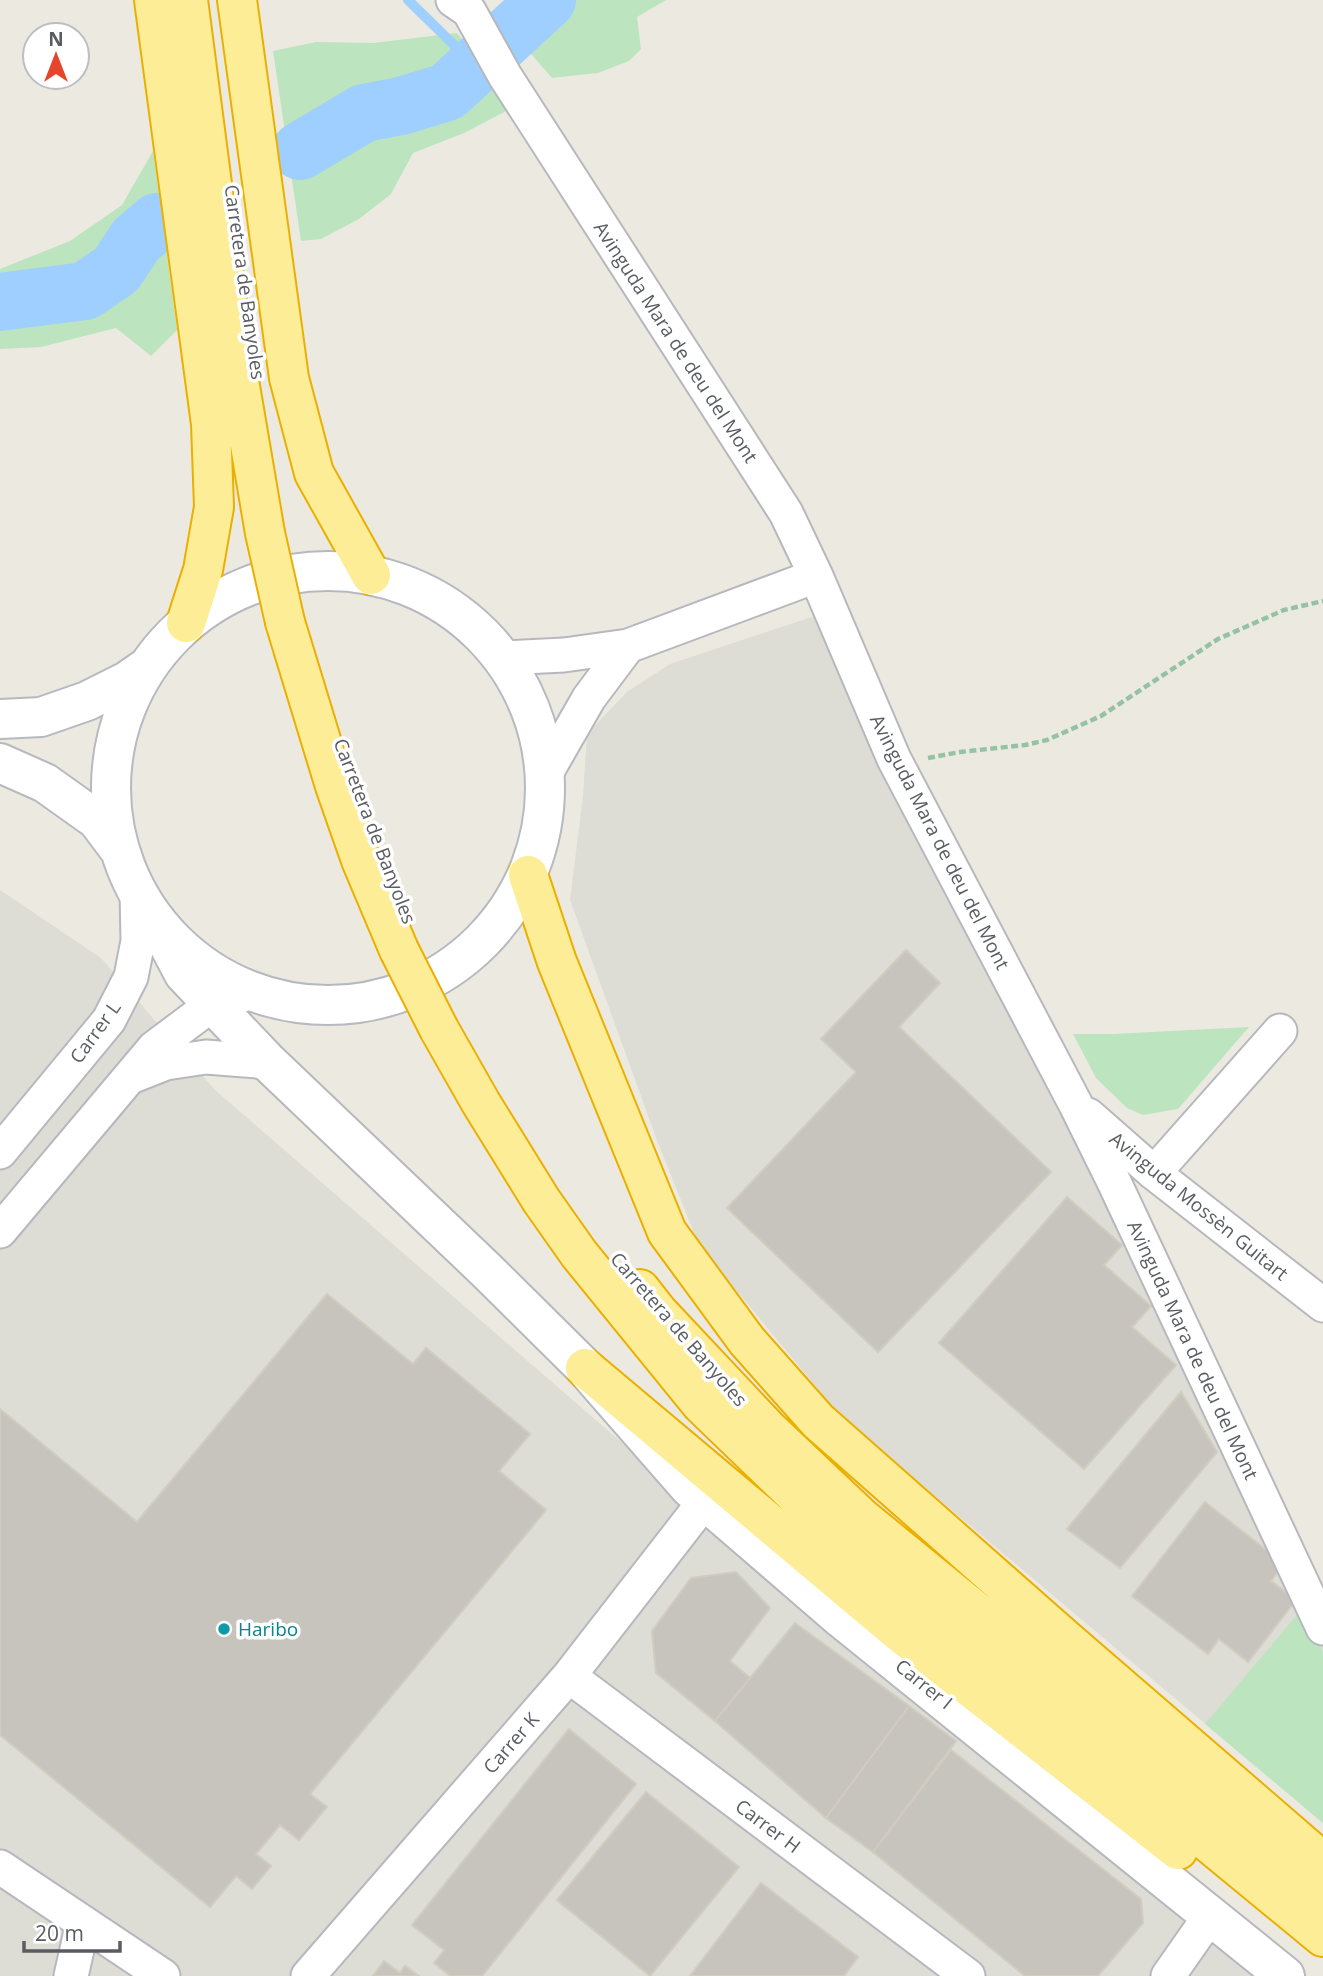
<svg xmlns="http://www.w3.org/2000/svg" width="1323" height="1976" font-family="'Open Sans',sans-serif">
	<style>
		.industrial { fill: #dddcd5 }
		.green { fill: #bce4bf }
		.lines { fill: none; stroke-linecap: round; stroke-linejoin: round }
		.stream { stroke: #9ecffe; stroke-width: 10 }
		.river { stroke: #9ecffe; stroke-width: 58 }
		.building { fill: #c7c4be; stroke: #d1ccbf; stroke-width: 2 }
		.minor-casing { stroke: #b6b8bd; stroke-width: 37 }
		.tertiary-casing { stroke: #b6b8bd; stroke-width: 42 }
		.secondary-casing { stroke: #b6b9bf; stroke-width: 42 }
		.trunk-casing { stroke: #ebaf02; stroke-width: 42 }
		.path { stroke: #95c2a4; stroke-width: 4.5; stroke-dasharray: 7 3.5; stroke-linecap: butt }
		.minor { stroke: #fff; stroke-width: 33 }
		.tertiary { stroke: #fff; stroke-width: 38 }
		.secondary { stroke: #fff; stroke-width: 38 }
		.trunk { stroke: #fded96; stroke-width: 38 }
		.trunk-bridge-casing { stroke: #ebaf02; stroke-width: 42; stroke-linecap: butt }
		.trunk-bridge { stroke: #fded96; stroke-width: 38 }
		.culture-dot { fill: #0f9aa8; stroke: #fff; stroke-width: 2.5 }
		.labels { text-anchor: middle; stroke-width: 7; stroke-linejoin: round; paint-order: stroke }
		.street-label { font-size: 19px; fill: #595c61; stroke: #fff }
		.culture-label { font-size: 19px; fill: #0d838f; stroke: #fff; text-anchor: start }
	</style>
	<rect width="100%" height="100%" fill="#eceae0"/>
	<!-- industrial -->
	<path class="industrial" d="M830,611L1323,1628V1823L840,1416L699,1245L658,1143L570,900L583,796L587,734L627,692L670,664Z
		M0,890L101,958L215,1090L650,1467L1275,1976H0Z"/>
	<!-- green -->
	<path class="green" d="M506,0H666L637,17L641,49L629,61L598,73L552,78L512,32Z
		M457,33L514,107L464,133L413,153L391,194L359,219L321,239L301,241L273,51L316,42L373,43Z
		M153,151L177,330L151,356L116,328L41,347L0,349V269L70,241L122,205Z
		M1249,1027L1178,1109L1143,1115L1127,1108L1096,1078L1073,1034H1113Z
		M1302,1609L1323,1652V1823L1205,1724Z"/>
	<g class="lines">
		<!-- stream -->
		<path class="stream" d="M408,0L453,44L471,69"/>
		<!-- river -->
		<path class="river" d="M300,151L364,113L401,106L447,92L547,0
			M0,302L85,291L116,270L136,240L157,222"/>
	</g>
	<!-- building -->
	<path class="building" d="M906,950L940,983L899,1027L1051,1172L878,1352L727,1208L856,1072L821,1039Z
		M1067,1197L1122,1245L1104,1265L1151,1306L1132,1327L1176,1365L1084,1469L939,1343Z
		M327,1294L413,1364L426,1348L530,1434L499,1471L546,1510L310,1794L327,1807L299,1840L280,1825L256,1854L271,1866L252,1889L236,1876L210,1907L0,1735V1409L137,1522Z
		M1181,1392L1217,1452L1120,1568L1067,1529Z
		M1205,1502L1284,1564L1271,1581L1296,1600L1248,1662L1219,1639L1208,1654L1132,1596Z
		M736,1572L770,1608L730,1661L750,1678L715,1721L656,1673L652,1631L691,1578Z
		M795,1623L909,1706L826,1818L715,1721Z
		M909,1706L956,1741L873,1852L826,1818Z
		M569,1729L636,1784L482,1976H450L434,1963L444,1950L412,1925Z
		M951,1750L1141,1899L1143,1923L1098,1976H1025L873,1852Z
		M646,1792L739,1867L650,1976L557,1900Z
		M761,1883L858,1957L844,1976H690Z
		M384,1961L400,1973L405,1966L419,1976H373Z"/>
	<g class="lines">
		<defs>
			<path id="minor" d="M453,0L469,11L505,76L786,513L816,576L894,759L1076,1105L1115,1184L1323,1628
				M503,658L564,655L628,646L816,576
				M546,773L589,698L628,646
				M133,1076L166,1063L206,1057L268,1062
				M1088,1115L1154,1173L1323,1305
				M0,1152L109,1020L131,977L138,941L137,892
				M1154,1173L1280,1031
				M0,1231L154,1048L202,1012L252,991
				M569,1676L968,1976
				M0,1867L163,1976
				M71,1976L83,1923
				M308,1976L569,1676L704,1502
				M1168,1976L1210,1916"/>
			<path id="tertiary" d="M156,921L184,974L268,1062L486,1270L585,1368L689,1487L842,1619L1285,1976"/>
			<path id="secondary" d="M111 788a217 217 0 1 1 434 0a217 217 0 1 1-434 0Z
				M0,719L41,717L87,701L127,681L147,667
				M0,763L45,783L97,820L118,848"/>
			<path id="trunk" d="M154,0L211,424L214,507L203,570L186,623
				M188,0L233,345L265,533
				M237,0L289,378L314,473L371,575
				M285,622L335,786L361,860L399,950
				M528,875L557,962L667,1232L747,1341L818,1421L1065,1639L1323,1862
				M439,1029L481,1103L541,1200L579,1254L701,1404L848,1546L1323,1937
				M640,1289L658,1312L767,1428L862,1518L1323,1895
				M585,1368L899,1632L1178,1850"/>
		</defs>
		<!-- minor casing -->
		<use href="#minor" class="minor-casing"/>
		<!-- tertiary casing -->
		<use href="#tertiary" class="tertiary-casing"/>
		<!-- secondary casing -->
		<use href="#secondary" class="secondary-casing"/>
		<!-- trunk casing -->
		<use href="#trunk" class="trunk-casing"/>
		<!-- path -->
		<path class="path" d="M928,758L960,752L1025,745L1047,740L1101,716L1218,639L1284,610L1323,601"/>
		<!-- minor -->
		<use href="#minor" class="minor"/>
		<!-- tertiary -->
		<use href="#tertiary" class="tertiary"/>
		<!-- secondary -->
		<use href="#secondary" class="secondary"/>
		<!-- trunk -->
		<use href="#trunk" class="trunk"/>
		<defs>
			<path id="trunk-bridge" d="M265,533L285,622
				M399,950L439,1029"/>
		</defs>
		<!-- trunk-bridge casing -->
		<use href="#trunk-bridge" class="trunk-bridge-casing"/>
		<!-- trunk-bridge -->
		<use href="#trunk-bridge" class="trunk-bridge"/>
	</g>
	<!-- markers -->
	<circle class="culture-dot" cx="224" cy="1629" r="7"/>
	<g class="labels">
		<!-- street labels -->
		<g class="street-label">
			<text transform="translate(245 282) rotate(82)" y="7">Carretera de Banyoles</text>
			<text transform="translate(676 342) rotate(57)" y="7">Avinguda Mara de deu del Mont</text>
			<text transform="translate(375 831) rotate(69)" y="7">Carretera de Banyoles</text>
			<text transform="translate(940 842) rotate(63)" y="7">Avinguda Mara de deu del Mont</text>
			<text transform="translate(95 1032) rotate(-54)" y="7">Carrer L</text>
			<text transform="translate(1199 1206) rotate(39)" y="7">Avinguda Mossèn Guitart</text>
			<text transform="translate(679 1329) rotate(49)" y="7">Carretera de Banyoles</text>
			<text transform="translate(1193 1350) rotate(65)" y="7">Avinguda Mara de deu del Mont</text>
			<text transform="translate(924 1684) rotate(39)" y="7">Carrer I</text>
			<text transform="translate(511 1743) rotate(-49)" y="7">Carrer K</text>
			<text transform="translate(768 1826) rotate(37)" y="7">Carrer H</text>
		</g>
		<!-- culture labels -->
		<g class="culture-label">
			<text x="238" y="1636">Haribo</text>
		</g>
	</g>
	<!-- north arrow -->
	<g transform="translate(56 56)"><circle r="33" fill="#ffffff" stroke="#bdbec0" stroke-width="2"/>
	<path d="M0-5L12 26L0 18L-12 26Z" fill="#e7452b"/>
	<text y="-10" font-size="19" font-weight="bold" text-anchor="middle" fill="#595c61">N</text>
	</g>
	<!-- scale -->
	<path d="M24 1941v10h96v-10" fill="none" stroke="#595c61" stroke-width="3.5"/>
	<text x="35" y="1941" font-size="21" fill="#595c61" stroke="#ffffff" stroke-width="5" paint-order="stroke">20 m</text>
</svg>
